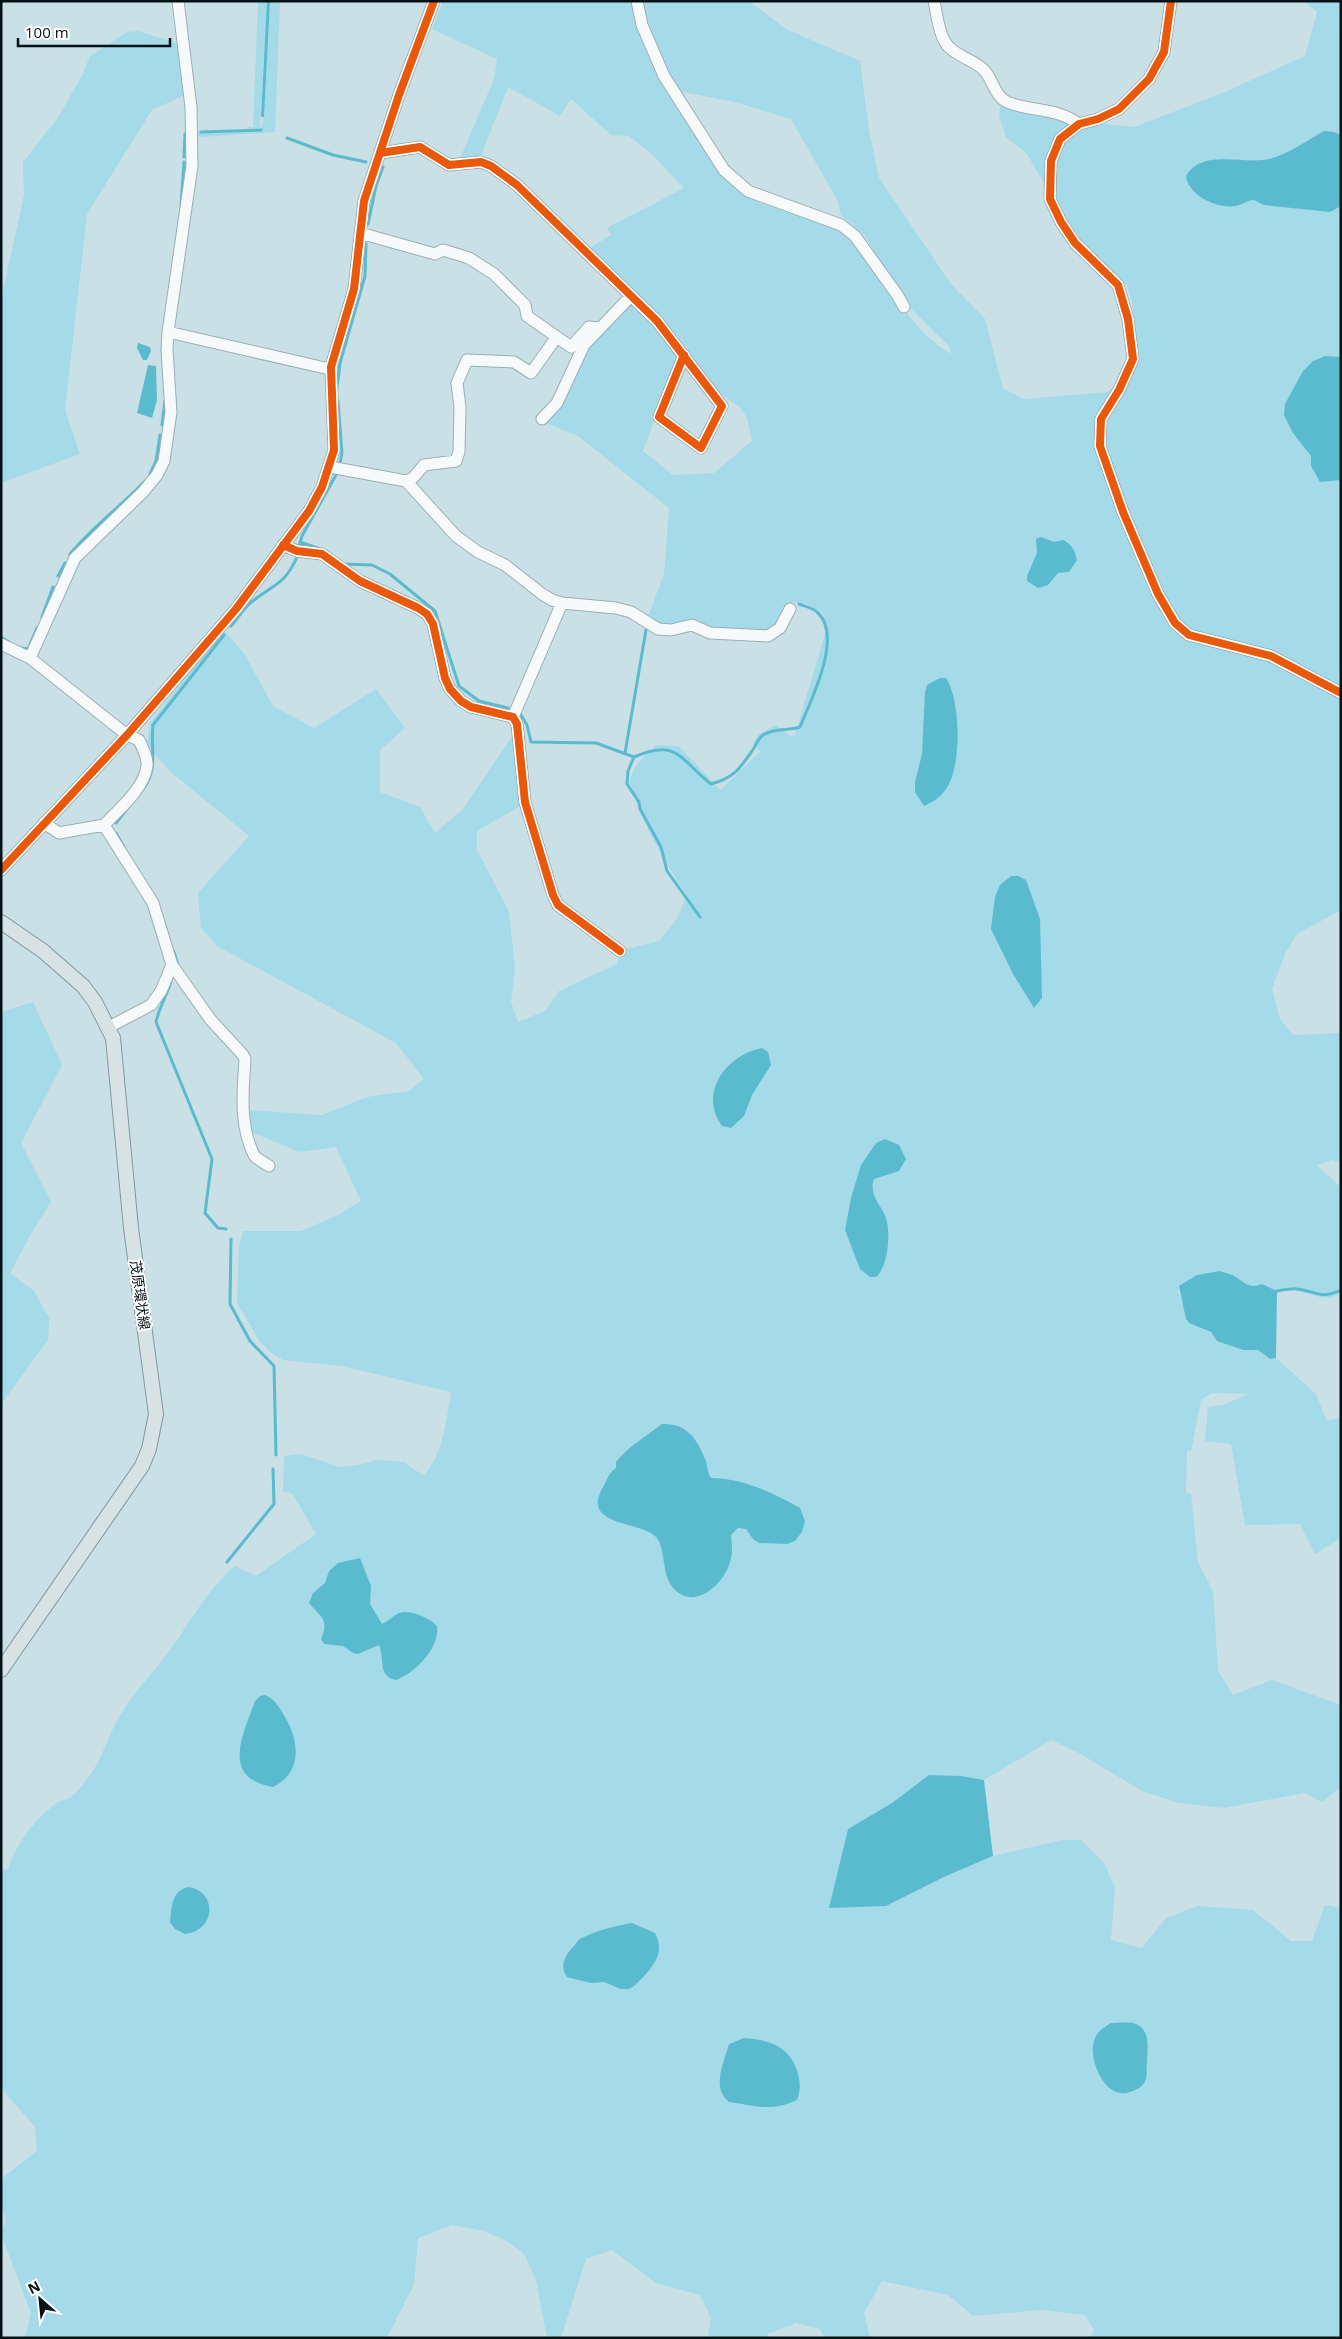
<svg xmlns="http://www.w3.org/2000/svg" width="1342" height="2339" font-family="'Open Sans','Noto Sans JP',sans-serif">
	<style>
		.green { fill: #a5dae8; fill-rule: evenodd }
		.water { fill: #5abbcf }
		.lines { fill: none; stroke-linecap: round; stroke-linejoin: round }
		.stream { stroke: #5abbcf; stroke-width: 3 }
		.minor-casing { stroke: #9caeb3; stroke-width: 13 }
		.major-casing { stroke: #7f989e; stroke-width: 16 }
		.minor { stroke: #f7fafb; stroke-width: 11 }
		.major { stroke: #d7e2e5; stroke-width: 14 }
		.cycleway-casing { stroke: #fff; stroke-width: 11 }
		.cycleway { stroke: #e8590c; stroke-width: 8 }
		.labels { text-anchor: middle; stroke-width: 4; stroke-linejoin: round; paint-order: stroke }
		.street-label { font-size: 14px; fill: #031216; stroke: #fff }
	</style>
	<rect width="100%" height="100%" fill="#c9e0e6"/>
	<!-- green -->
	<path class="green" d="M258,1H267L260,128L247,129V127H253Z
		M270,1H280L275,132L201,137L194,134V131H200L201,133L261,131L264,117Z
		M443,1H749L786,29L860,61L869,130L879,178L951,284L985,319L1003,389L1025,399L1108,392L1139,362L1132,301L1127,285L1078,241L1027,154L1006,137L999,116L1001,102L1071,121L1134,127L1225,92L1305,56L1317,12L1304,1H1341V668L1338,675L1341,686V910L1297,934L1285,954L1272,989L1280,1019L1293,1035L1340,1033L1341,1031V1162L1332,1160L1317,1165L1341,1188V1293L1331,1298L1320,1297L1292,1289L1277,1291L1262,1284C1250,1289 1243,1284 1235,1276L1178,1290L1189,1323L1211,1332L1217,1341L1258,1350L1270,1359L1276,1358L1316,1394L1327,1421L1341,1417V1538L1315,1554L1300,1524L1245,1525L1231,1444L1205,1441L1208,1407L1222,1405L1250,1394L1212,1393L1201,1400L1191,1451H1187L1186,1492L1191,1494L1198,1562L1213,1591L1218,1671L1233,1695L1272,1680L1341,1705V1787L1322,1802L1305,1793L1224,1808L1179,1803L1142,1791L1079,1753L1051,1740L984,1780L961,1776L929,1775L892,1803L848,1829L830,1907L886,1906L946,1876L993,1856L1063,1840H1081L1104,1863L1115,1887L1111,1940L1142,1948L1166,1918L1197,1906L1253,1910L1291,1941H1312L1325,1905L1341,1908V2338H1089L1094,2330L1085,2315L1041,2310L973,2316L948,2295L882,2281L864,2313L870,2338H825L820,2329L796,2323L768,2334L767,2338H708L711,2318L700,2295L656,2283L612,2250L586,2259L561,2338H547L536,2280L524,2254L507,2241L484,2231L452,2225L418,2238L414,2284L387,2338H25L31,2313L1,2234L6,2219L1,2207V2179L37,2151L35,2127L1,2088V1870L8,1869C16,1845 35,1818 57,1803C61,1800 67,1800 71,1797C76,1793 82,1786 86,1780C101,1763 105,1743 116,1723C128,1699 147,1680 163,1659C188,1628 204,1592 235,1566L256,1576L316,1534L292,1493L283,1491L284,1456L300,1454L340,1467L358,1465L376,1460L404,1462L424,1476C444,1451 446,1422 451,1392L342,1366L283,1360L270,1352L259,1340L237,1303L239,1247L243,1231H301L338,1215L361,1201L336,1147L299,1152L249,1131L246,1110L322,1115L367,1097L409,1091L424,1079L396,1043L217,946L201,928L198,893L249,836L172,773L147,746L150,723L223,629L245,655L273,706L314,728L376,689L405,728L380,750V792L420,807L435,833L463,809L515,732L522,805L477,831V850L509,912L515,969L511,1002L518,1022L545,1011L559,991L617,964L619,955L623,950L659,941L677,919L687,895C663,860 641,822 629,781L637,764L656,745L679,746L720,790L760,752L753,742L759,734L776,725L791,736L795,735L827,627L823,613L807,604L793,602C782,611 776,624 767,634L668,629L647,619L664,574L669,508L578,436L543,422L582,357L605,327L631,304L672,346L677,359L643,451L673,475L714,473L752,441L747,418L740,407L714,389L681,340L588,249L611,235L607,228L684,188L648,151L629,136L611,135L571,99L560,116L508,87L480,158L459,161L494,79L497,59L432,29ZM683,92L735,102L791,119L838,201L841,215L864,235L908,306L949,346L951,354C906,328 885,273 848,238C833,223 809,219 789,213C767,206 742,198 726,180C711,164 693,114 683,92ZM1222,160H1249L1210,203L1192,190L1187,182L1207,162Z
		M138,31L176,43L181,46L185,95L152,110L87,214L65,410L80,454L1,483V300L24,195L23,162L57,119L82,76L90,56L127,32Z
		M33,1002L62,1065L21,1143L51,1202L32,1232L10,1273L34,1291L49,1318L48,1340L1,1404V1012Z"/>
	<!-- water -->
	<path class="water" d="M267,1H270L264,117H261Z
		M1324,131L1334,132L1341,135V206L1330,212L1264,205L1254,200C1247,200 1242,205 1235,206C1216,209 1188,195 1186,176C1202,148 1244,165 1269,159C1289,154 1306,141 1324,131Z
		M138,343L150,347L151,351L147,360H143L137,348Z
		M1325,356L1341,357V480L1320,482L1311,466V456L1293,433L1284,415L1285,404L1303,371L1313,361Z
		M148,365L156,366L157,400L152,418L137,413Z
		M1041,537L1054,542L1063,540C1072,544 1075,551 1077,560L1069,572L1058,573L1048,585L1038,588L1027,581V576L1037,553L1036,539Z
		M940,678H946C961,700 962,767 946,789C941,797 933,802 924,806L915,792V782L922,754L925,692L927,685Z
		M1011,876H1018L1026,880L1040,919L1042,998L1034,1008L1013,974L991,929L995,897L1000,885Z
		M762,1048L768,1052L771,1065L752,1095L744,1116L731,1128L722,1126C698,1093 726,1055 762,1048Z
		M885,1139L899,1145L906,1159L899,1171L874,1179C868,1195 882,1206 886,1218C891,1234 888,1267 876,1277H870L860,1269L845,1230L851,1198L861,1165L876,1143Z
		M1220,1271C1225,1273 1232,1274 1236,1277C1245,1283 1249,1289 1262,1284L1277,1291L1276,1358L1270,1359L1258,1350H1243L1217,1341L1211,1332L1189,1323L1186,1319L1179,1286L1197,1275Z
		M662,1424C686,1423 697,1438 705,1459C708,1466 707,1473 711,1478C742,1478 774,1493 800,1508L805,1521L802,1532L795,1541L787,1544L759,1543L753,1539L746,1529L738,1528L731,1535C732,1544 733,1553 730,1562C724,1584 695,1611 674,1589C660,1574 667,1547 655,1536C639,1521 582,1526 602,1489C607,1481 608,1473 616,1468V1462C629,1446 645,1437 662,1424Z
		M360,1558L371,1586L370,1604L382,1624C388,1621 393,1616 399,1613C410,1609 430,1618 437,1626C440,1648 415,1673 396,1680C377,1676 385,1659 379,1645L358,1654L353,1653L343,1646L324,1644L321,1639C330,1618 320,1617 309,1603L313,1593L325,1583L329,1571L338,1563Z
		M265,1695C275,1699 280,1708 285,1717C300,1742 302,1773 273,1787C220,1778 243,1735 255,1701L260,1696Z
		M929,1775L961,1776L984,1780L993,1856L946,1876L886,1906L829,1908L848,1829L892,1803Z
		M188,1887C218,1891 216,1931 185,1934L175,1929L170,1922C172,1906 171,1892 188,1887Z
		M632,1923L655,1933C667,1954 650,1971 634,1986L629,1989H621L604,1982L591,1983L567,1977C559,1966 565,1955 574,1946C577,1943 578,1939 582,1938C597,1930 615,1926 632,1923Z
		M1111,2023C1117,2023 1127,2022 1133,2023C1152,2028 1147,2049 1147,2062C1146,2068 1148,2076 1145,2081C1143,2087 1136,2090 1130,2092C1104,2102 1085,2053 1096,2036C1099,2030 1105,2027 1111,2023Z
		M744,2038C757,2039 771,2041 782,2049C797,2060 804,2084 797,2100C772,2112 756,2106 729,2102C711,2088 724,2062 729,2044Z"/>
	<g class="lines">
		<!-- stream -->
		<path class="stream" d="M201,132L261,130
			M287,138L333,155L366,162
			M184,157L185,134
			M181,205L184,162
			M368,224L376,186L383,167
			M162,350L165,319
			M337,388L340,363L365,276L366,244
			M338,401L342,453L340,463
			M162,425L165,401
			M150,474L156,461L160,435
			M300,542L326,551
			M299,547L302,536L336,475
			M70,554C92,527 120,507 144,482
			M343,564L372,565L390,574L435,611L459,686L479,701L508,708
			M58,576L65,563
			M42,617L53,587
			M231,626C238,618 245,606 254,600C276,583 285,584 297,557
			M1,637L9,642
			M21,648L28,649L37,628
			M521,715L527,725L531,742L596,743L634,757
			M625,753L646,630
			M143,789C159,769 150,747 153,725L224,635
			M116,823L127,809
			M116,833L124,847
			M700,917L667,871L661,847L640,809L639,802L627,784L628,771L634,757C678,738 679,759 711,784C735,778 740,768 754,748C756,744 759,738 763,735C774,728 788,731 800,727C811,700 844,635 817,612C813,608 804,606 799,604
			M174,952L178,965
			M171,981C167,995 159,1008 156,1022L212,1159L205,1213L218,1228L226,1229
			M231,1239L230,1304L250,1341L274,1366L276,1455
			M1277,1291C1283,1290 1291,1288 1297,1289C1317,1291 1320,1300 1341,1290
			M227,1562L274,1504L273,1469"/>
		<defs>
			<path id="minor" d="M637,1L642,25L664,76L724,170L748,191L841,225L855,236L898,296L904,307
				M934,1C937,14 938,31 945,42C953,56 974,59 985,71C993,81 995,96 1007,102C1031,112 1056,107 1079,124
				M1171,1L1164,52L1149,79L1119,109L1098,119L1079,124L1060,139L1051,161L1050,199L1061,222L1075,243L1118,285L1128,319L1133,359L1119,390L1101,419L1100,446L1123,512L1158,594L1175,623L1189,635L1271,656L1341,693
				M380,153L420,147L449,165L481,162L491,166L517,185L657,321L722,406L701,448L659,417L684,355
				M360,233L435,254L443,250L469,258L494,274L525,305L527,316L571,347L589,327L600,328
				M168,332L325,368L331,367
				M542,419L557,403L584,345L631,296
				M330,467L406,481L413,478L424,465L456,461L459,452L460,407L457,383L467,360L514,362L531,373L556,338
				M406,481L456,536L478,552L505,565L542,594L552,600L562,603L616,608L631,612L658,629L671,630L692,625L710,633L768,636L780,628L790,609
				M283,545L297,551L322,554L360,581L418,608L427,614L433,624L445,678L450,689L461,701L471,707L513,717L517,724L525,802L553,895L558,905L620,951
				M1,644L30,658L127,735L139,740C142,747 148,757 147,766C144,789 119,809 104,825
				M30,658L75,558L143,492L157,475L164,461L171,412L167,350L168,332L192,166L191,107L178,1
				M513,717L562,603
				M44,823L59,833L104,825L153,903L172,965L161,991L151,1005L109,1027
				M1,870L127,735L236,609L309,511L322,487L334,450L331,367L354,289L364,201L399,95L434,1
				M172,965L210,1019L243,1055L245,1059C243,1091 239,1125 254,1155C256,1159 265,1163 269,1166"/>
			<path id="major" d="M1,922L43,951L83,986L95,1002L113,1038L131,1228L156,1414L149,1449L142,1466L1,1670"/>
		</defs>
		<!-- minor casing -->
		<use href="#minor" class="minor-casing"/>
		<!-- major casing -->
		<use href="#major" class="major-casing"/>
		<!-- minor -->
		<use href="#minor" class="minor"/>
		<!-- major -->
		<use href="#major" class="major"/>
		<defs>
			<path id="cycleway" d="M1171,1L1164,52L1149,79L1119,109L1098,119L1079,124L1060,139L1051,161L1050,199L1061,222L1075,243L1118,285L1128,319L1133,359L1119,390L1101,419L1100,446L1123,512L1158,594L1175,623L1189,635L1271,656L1341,693
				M380,153L420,147L449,165L481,162L491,166L517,185L657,321L722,406L701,448L659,417L684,355
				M283,545L297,551L322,554L360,581L418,608L427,614L433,624L445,678L450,689L461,701L471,707L513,717L517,724L525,802L553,895L558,905L620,951
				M1,870L127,735L236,609L309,511L322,487L334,450L331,367L354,289L364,201L399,95L434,1"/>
		</defs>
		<!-- cycleway casing -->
		<use href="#cycleway" class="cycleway-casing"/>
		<!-- cycleway -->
		<use href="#cycleway" class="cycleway"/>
	</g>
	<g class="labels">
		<!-- street labels -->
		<g class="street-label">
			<text transform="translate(140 1295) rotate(82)" y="5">茂原環状線</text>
		</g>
	</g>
	<!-- border -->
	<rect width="1342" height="2339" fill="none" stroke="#031216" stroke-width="5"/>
	<!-- north arrow -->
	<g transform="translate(40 2299) rotate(333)" stroke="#ffffff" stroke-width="4" paint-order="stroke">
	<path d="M0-4L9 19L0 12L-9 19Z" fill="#031216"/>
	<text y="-8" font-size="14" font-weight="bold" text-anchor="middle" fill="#031216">N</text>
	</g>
	<!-- scale -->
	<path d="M18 38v8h152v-8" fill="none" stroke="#031216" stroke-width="2.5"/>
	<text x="25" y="38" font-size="15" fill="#031216" stroke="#ffffff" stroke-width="4" paint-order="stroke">100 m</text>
</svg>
